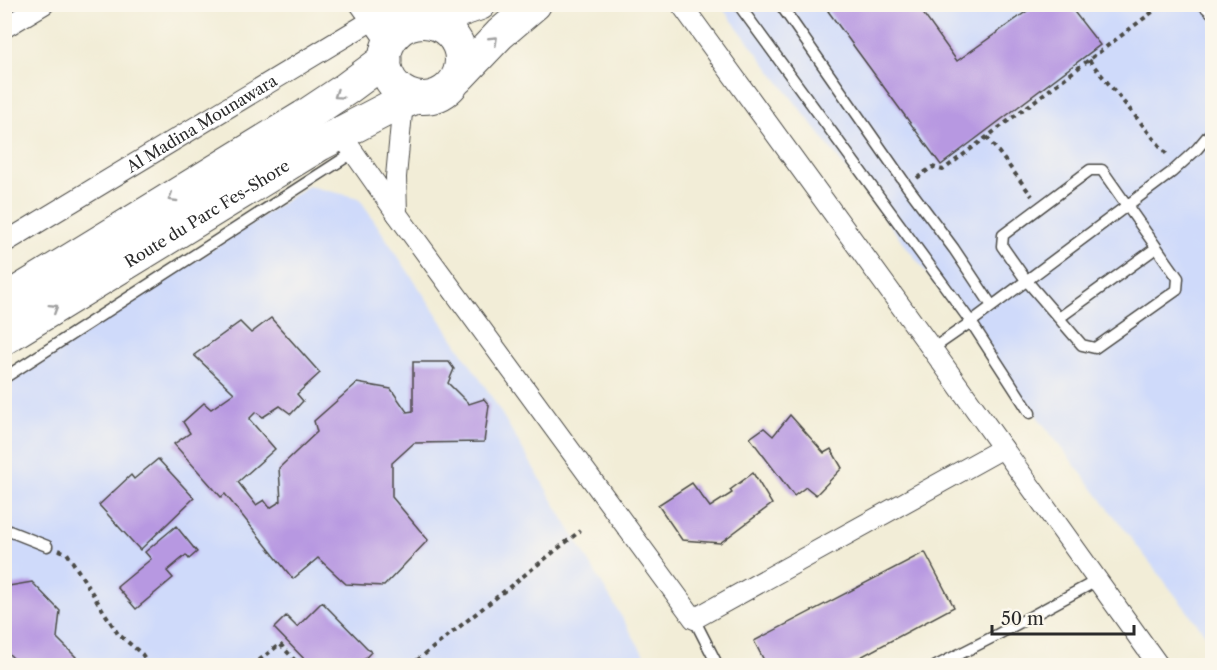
<svg xmlns="http://www.w3.org/2000/svg" width="1217" height="670" font-family="'Libre Caslon Text',serif">
	<style>
		.built { fill: #cfdafa }
		.building { fill: #b798e1 }
		.lines { fill: none; stroke-linecap: round; stroke-linejoin: round }
		.service-casing { stroke: #494845; stroke-width: 13 }
		.minor-casing { stroke: #494845; stroke-width: 22 }
		.primary-casing { stroke: #494845; stroke-width: 34 }
		.trunk-casing { stroke: #494845; stroke-width: 35 }
		.path { stroke: #494845; stroke-width: 4; stroke-dasharray: 4.5 4.5; stroke-linecap: butt }
		.service { stroke: #fff; stroke-width: 10 }
		.minor { stroke: #fff; stroke-width: 20 }
		.primary { stroke: #fff; stroke-width: 32 }
		.trunk { stroke: #fff; stroke-width: 33 }
		.oneway { stroke: #a0a0a0 }
		.labels { text-anchor: middle; stroke-width: 4.5; stroke-linejoin: round; paint-order: stroke }
		.street-label { font-size: 16px; fill: #2b2b2b; stroke: #fbf7ec }
	</style>
	<rect width="100%" height="100%" fill="#fbf7ec"/>
	<filter id="ink" filterUnits="userSpaceOnUse"><feTurbulence type="fractalNoise" baseFrequency=".0167" numOctaves="2"/><feDisplacementMap in="SourceGraphic" scale="12" xChannelSelector="R" yChannelSelector="G"/><feConvolveMatrix kernelMatrix="1 2 1 2 8 2 1 2 1" color-interpolation-filters="sRGB"/></filter>
	<filter id="wash" filterUnits="userSpaceOnUse"><feTurbulence type="fractalNoise" baseFrequency=".008" numOctaves="4" result="noise"/><feDisplacementMap in="SourceGraphic" scale="24" xChannelSelector="R" yChannelSelector="G"/><feGaussianBlur stdDeviation="1.35" result="paint"/><feColorMatrix in="noise" values="0 0 0 0 0 0 0 0 0 0 0 0 0 0 0 0 0 1.4 0 .05"/><feComposite in="paint" operator="in"/></filter>
	<g filter="url(#wash)">
		<rect width="100%" height="100%" fill="#f2edd7"/>
		<!-- built -->
		<path class="built" d="M720,5H1212V643Z
			M308,186L359,198L490,394L650,665L5,666V386Z"/>
		<g id="blocks">
			<!-- building -->
			<path class="building" d="M836,4H932L922,12L957,61L1037,4H1068L1100,45L941,165L828,11Z
				M271,318L320,373L297,394L303,401L291,414L280,406L263,417L256,412L249,419L275,449L238,482L256,505L264,500L270,508L281,501L279,468L317,432L314,421L357,383L391,389L407,412L413,411V362H449L454,369L448,383L469,404L484,399L489,405L484,442L414,443L392,463V497L428,540L384,586L346,584L318,558L293,579L225,494L221,497L174,444L190,433L183,422L204,403L211,409L234,393L194,355L240,322L251,333Z
				M790,415L824,453L831,449L842,468L816,495L806,487L794,496L750,438L764,428L773,436Z
				M158,459L194,498L140,550L99,505L131,475L134,479Z
				M753,473L772,504L720,543L682,540L658,505L692,483L710,507L732,493L730,490Z
				M176,526L197,552L189,559L186,555L167,571L173,578L136,609L117,587L151,559L145,552Z
				M925,552L954,607L844,666H767L754,641Z
				M4,582L9,586L32,582L60,611L57,638L76,657L67,666H21L4,649Z
				M322,602L371,652L358,666H311L274,628L286,616L297,627Z"/>
		</g>
	</g>
	<g filter="url(#ink)">
		<use href="#blocks" fill-opacity="0" stroke="#494845" stroke-width="1.5"/>
		<g class="lines">
			<defs>
				<path id="service" d="M738,4L971,322L1030,413
					M780,4L907,186L954,249L992,306
					M1202,4L1212,13
					M1090,170H1102L1178,278L1177,290L1095,348L1082,345L1026,280L1002,246L1003,235Z
					M1059,318L1156,248
					M932,349L971,322L1172,172L1197,149L1212,131
					M4,378L354,152
					M4,529L47,546
					M694,619L718,666
					M936,666L993,637L1098,580"/>
				<g id="minor">
					<path d="M360,4L388,43"/>
					<path d="M681,4L932,349L1159,666"/>
					<path d="M4,28L44,4"/>
					<path d="M340,133L397,214L694,619L1003,448"/>
					<path d="M397,214L396,177L403,102"/>
					<path id="s1" d="M4,243L399,4"/>
				</g>
				<path id="primary" d="M385 60a38 38 0 1 1 76 0a38 38 0 1 1-76 0Z
					M427,22L480,4
					M457,79L500,34L535,4"/>
				<g id="trunk">
					<path d="M4,301L304,117L346,89L385,60"/>
					<path id="s2" d="M4,338L320,144L389,108L414,98"/>
				</g>
			</defs>
			<!-- service casing -->
			<use href="#service" class="service-casing"/>
			<!-- minor casing -->
			<use href="#minor" class="minor-casing"/>
			<!-- primary casing -->
			<use href="#primary" class="primary-casing"/>
			<!-- trunk casing -->
			<use href="#trunk" class="trunk-casing"/>
			<!-- path -->
			<path class="path" d="M1089,60L1169,157
				M987,137L1032,196
				M917,178L932,167L943,170L1163,4
				M59,550L67,553L118,634L142,654L150,666
				M143,666L147,662
				M252,666L280,644L300,666
				M410,666L580,531"/>
			<!-- service -->
			<use href="#service" class="service"/>
			<!-- minor -->
			<use href="#minor" class="minor"/>
			<!-- primary -->
			<use href="#primary" class="primary"/>
			<!-- trunk -->
			<use href="#trunk" class="trunk"/>
		</g>
		<!-- one-way arrows -->
		<defs><path id="oneway-chevron" d="M-2-3.5L2.5 0L-2 3.5" fill="none" stroke-width="1.6" stroke-linecap="round" stroke-linejoin="round" transform="scale(1.5)"/></defs>
		<g class="oneway">
			<use href="#oneway-chevron" transform="translate(494 40) rotate(-44)"/>
			<use href="#oneway-chevron" transform="translate(338 95) rotate(146)"/>
			<use href="#oneway-chevron" transform="translate(172 198) rotate(149)"/>
			<use href="#oneway-chevron" transform="translate(54 308) rotate(-32)"/>
		</g>
	</g>
	<g class="labels">
		<!-- street labels -->
		<g class="street-label">
			<text dy="6" stroke="none"><textPath href="#s1" startOffset="231">Al Madina Mounawara</textPath></text>
			<text dy="6" stroke="none"><textPath href="#s2" startOffset="238">Route du Parc Fes-Shore</textPath></text>
		</g>
	</g>
	<!-- margin -->
	<rect width="1217" height="670" fill="none" stroke="#fbf7ec" stroke-width="24"/>
	<!-- scale -->
	<path d="M992 625v9h142v-9" fill="none" stroke="#2b2b2b" stroke-width="3"/>
	<text x="1001" y="625" font-size="18" fill="#2b2b2b" stroke="#fbf7ec" stroke-width="4.5" paint-order="stroke">50 m</text>
</svg>
